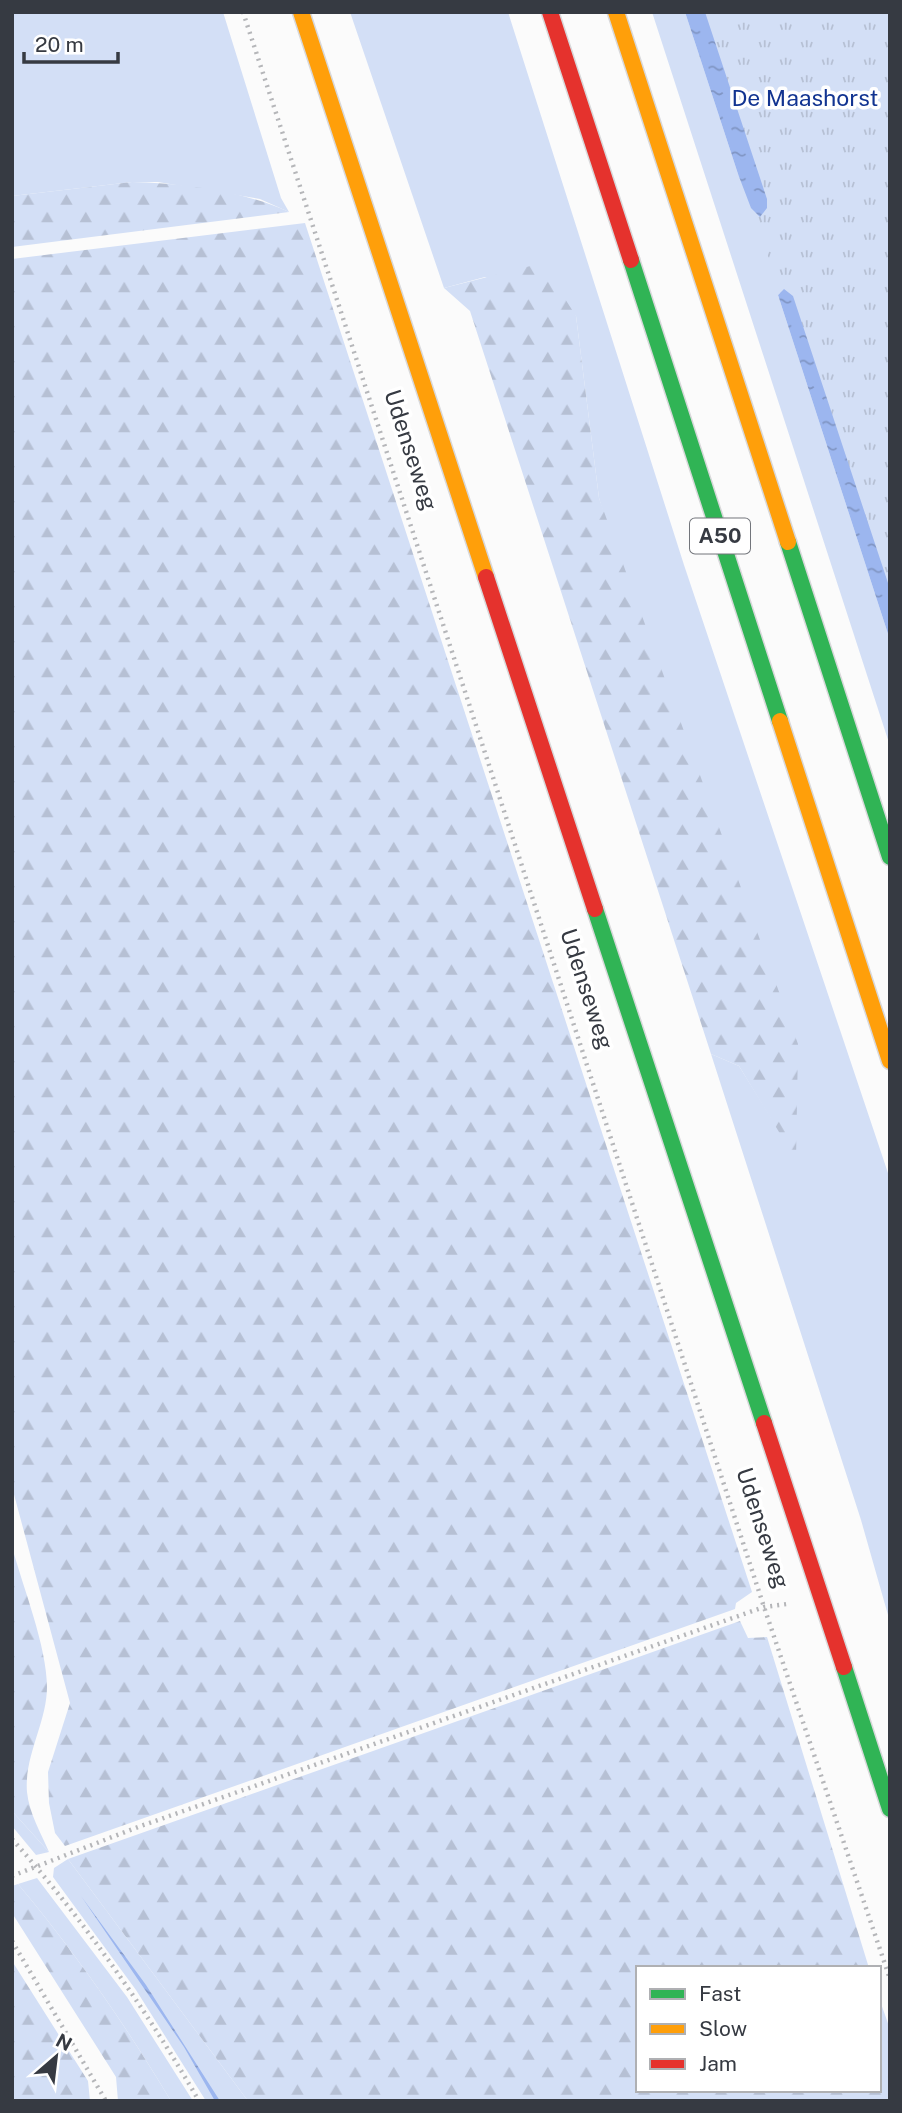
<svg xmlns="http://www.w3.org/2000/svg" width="902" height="2113" font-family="'Public Sans',sans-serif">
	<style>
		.green { fill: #d3dff6 }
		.forest { fill: url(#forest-firs) }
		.park { fill: url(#park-tufts) }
		.water { fill: url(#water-ripples) }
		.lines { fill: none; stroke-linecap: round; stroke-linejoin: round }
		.fast-casing { stroke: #d8d8da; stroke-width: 19 }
		.slow-casing { stroke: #d8d8da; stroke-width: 19 }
		.jam-casing { stroke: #d8d8da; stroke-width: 19 }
		.path { stroke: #b5b6b9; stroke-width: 4.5; stroke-dasharray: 2 5; stroke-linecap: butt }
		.fast { stroke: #30b455; stroke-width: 16 }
		.slow { stroke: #ff9f0a; stroke-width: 16 }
		.jam { stroke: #e5322d; stroke-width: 16 }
		.labels { text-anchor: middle; stroke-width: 7; stroke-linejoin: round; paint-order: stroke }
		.shield { fill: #fff; stroke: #72757b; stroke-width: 2 }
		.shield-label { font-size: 21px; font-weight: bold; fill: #363a42 }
		.park-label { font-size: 23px; fill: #123491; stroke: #fff }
		.street-label { font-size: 23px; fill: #363a42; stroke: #fff }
	</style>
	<defs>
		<pattern id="forest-firs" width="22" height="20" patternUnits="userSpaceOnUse" patternTransform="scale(1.75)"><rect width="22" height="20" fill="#d3dff6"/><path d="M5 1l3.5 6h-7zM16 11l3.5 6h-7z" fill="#b6c0d4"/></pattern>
		<pattern id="park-tufts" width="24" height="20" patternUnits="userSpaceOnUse" patternTransform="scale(1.75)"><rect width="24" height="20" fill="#d3dff6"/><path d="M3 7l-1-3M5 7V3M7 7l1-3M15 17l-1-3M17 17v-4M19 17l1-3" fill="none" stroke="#b6c0d4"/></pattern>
		<pattern id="water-ripples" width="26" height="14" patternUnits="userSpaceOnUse" patternTransform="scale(1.75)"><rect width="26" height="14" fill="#9cb6ef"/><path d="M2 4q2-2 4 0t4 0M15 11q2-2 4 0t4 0" fill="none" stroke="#8095c3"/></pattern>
	</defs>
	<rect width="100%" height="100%" fill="#fbfbfb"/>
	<!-- green -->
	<path class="green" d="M12,12H223L281,198L289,212L260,199L158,182H132L12,196Z
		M350,12H508L684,565L890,1179V1622L861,1520L711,1054L739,1066L796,1158L599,498L576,316L485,277L444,288Z
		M652,12H685L738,174L760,217L784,289L778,295L890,640V746Z
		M12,1811L49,1852L36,1855L12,1826Z
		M68,1859L248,2101H206L136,1990L53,1877L54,1868Z
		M37,1878L127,1997L193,2101H171C125,2024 75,1952 18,1884Z"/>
	<!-- forest -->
	<path class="forest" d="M132,182C183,183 243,191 289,212L12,247V196Z
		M305,223L752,1592L736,1603L735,1609L65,1846L55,1833L49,1803L48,1772L70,1703L12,1487V259Z
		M542,263L576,316L599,498L798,1044L796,1160L739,1066L711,1054L470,311L444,288Z
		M12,1547C23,1587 47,1647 47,1687C47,1722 24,1756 27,1792C29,1813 41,1833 49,1852L12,1811Z
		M740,1621L748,1638L767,1637L869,1968H638V2090H879V1998L890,2029V2101H248L68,1859Z
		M18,1884C75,1952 125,2024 171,2101H118L116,2077L12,1913V1886Z
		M12,1961L88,2081L90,2101H12Z"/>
	<!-- park -->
	<path class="park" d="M689,12H890V633Z"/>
	<!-- water -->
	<path class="water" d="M685,12H705L767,199V208L760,217L751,208L738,174Z
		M784,289L793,296L890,589V640L778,295Z
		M81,1896L146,1985L220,2101H215L184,2047Z"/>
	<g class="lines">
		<defs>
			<path id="fast" d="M631,260L780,721
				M788,542L890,857
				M595,909L764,1423
				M844,1667L890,1809"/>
			<path id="slow" d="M301,12L486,577
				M616,12L788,542
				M780,721L890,1061"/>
			<path id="jam" d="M550,12L631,260
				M486,577L595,909
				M764,1423L844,1667"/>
		</defs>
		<!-- fast casing -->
		<use href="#fast" class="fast-casing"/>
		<!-- slow casing -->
		<use href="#slow" class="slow-casing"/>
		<!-- jam casing -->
		<use href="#jam" class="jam-casing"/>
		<!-- path -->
		<path class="path" d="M243,12L764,1607L890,1979
			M12,1839C83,1919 146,2009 199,2101
			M12,1876L138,1827L764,1607L787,1604
			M12,1941L106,2101"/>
		<!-- fast -->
		<use href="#fast" class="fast"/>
		<!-- slow -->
		<use href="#slow" class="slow"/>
		<!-- jam -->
		<use href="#jam" class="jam"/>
	</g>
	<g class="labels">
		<!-- shield labels -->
		<rect class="shield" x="690" y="518.5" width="60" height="35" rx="5"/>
		<g class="shield-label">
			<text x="720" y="543">A50</text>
		</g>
		<!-- park labels -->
		<g class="park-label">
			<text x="805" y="106">De Maashorst</text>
		</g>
		<!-- street labels -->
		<g class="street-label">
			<text transform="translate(411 450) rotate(72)" y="8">Udenseweg</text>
			<text transform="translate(587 989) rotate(72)" y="8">Udenseweg</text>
			<text transform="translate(763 1528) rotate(72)" y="8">Udenseweg</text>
		</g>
	</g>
	<!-- border -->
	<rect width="902" height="2113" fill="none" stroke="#363a42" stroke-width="28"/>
	<!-- legend -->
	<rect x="636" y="1966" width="245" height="126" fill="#ffffff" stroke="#afb0b3" stroke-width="2"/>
	<rect x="650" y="1989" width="35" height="10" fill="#30b455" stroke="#afb0b3" stroke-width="2"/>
	<text x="699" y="2001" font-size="21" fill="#363a42">Fast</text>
	<rect x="650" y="2024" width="35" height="10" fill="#ff9f0a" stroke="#afb0b3" stroke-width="2"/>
	<text x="699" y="2036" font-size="21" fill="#363a42">Slow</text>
	<rect x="650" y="2059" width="35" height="10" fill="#e5322d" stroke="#afb0b3" stroke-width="2"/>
	<text x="699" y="2071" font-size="21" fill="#363a42">Jam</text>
	<!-- north arrow -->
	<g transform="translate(56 2057) rotate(28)" stroke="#ffffff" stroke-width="5" paint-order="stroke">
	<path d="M0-5L12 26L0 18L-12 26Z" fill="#363a42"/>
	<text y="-10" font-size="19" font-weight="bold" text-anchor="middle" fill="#363a42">N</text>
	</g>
	<!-- scale -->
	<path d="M24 52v10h94v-10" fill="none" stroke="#363a42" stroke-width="3.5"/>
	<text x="35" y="52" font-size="21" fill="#363a42" stroke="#ffffff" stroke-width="5" paint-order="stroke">20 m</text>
</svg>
